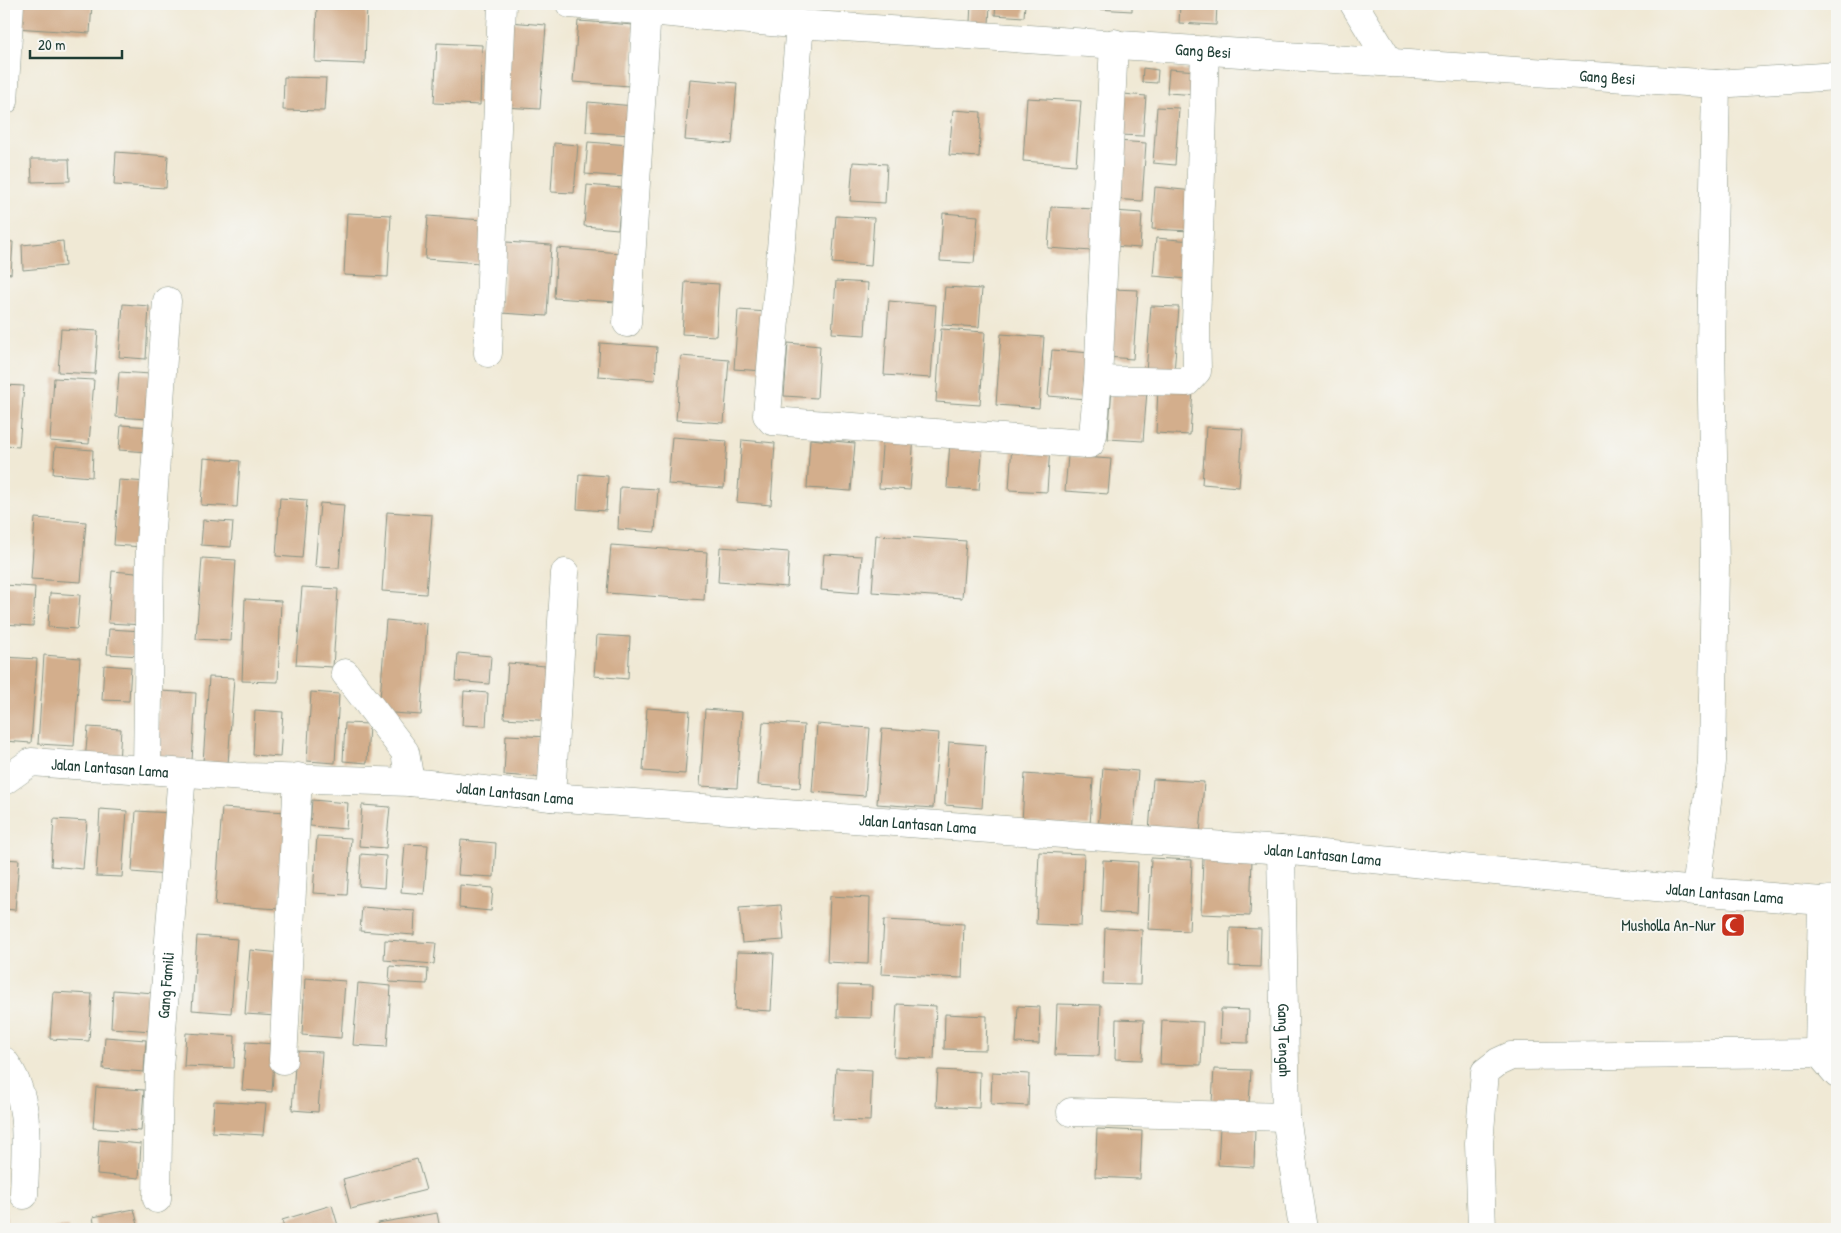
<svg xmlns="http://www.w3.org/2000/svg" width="1841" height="1233" font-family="'Patrick Hand',sans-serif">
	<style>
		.building { fill: #d3ae8c }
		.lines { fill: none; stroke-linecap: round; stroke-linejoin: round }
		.minor-casing { stroke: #889384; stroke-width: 29 }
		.minor { stroke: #fff; stroke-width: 28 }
		.labels { text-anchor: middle; stroke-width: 4; stroke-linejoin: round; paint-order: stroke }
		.street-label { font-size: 16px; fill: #1f3d34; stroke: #f6f6f2 }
		.poi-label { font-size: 16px; fill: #1f3d34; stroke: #f6f6f2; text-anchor: end }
	</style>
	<rect width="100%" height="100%" fill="#f6f6f2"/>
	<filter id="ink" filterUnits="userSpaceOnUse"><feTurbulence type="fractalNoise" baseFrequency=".02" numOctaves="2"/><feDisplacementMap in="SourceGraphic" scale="10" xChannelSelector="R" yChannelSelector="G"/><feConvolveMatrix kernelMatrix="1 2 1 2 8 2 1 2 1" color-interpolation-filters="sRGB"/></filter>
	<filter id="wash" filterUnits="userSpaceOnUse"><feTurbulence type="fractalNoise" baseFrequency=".0096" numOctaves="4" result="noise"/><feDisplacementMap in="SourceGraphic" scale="20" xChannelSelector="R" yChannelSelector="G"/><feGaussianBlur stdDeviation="1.12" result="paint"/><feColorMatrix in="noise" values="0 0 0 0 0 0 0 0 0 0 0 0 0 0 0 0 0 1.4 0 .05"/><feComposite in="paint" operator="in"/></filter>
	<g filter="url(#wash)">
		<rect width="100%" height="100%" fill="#f0e9d5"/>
		<g id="blocks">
			<!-- building -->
			<path class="building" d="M17,4H92L90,33L15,28Z
				M317,4H367L365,64L315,62Z
				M971,4H990L989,24L970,22Z
				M996,4H1025L1024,17L995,15Z
				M1097,4H1132V11L1097,9Z
				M1180,4H1217L1216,25L1179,23Z
				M578,21L634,25L630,86L573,82Z
				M509,22L546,25L540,109L503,107Z
				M437,43L482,45L480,105L434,103Z
				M1143,68L1158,70L1157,83L1142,82Z
				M1169,69L1199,71L1198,95L1167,93Z
				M284,77L326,78L324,111L283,110Z
				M690,79L737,83L732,144L685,140Z
				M1123,94L1146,96L1143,136L1120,135Z
				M1027,98L1081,101L1076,165L1023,161Z
				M588,102L634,106L632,135L586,132Z
				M1157,107L1179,108L1175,165L1153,163Z
				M953,110L981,112L979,157L949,155Z
				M1117,141L1146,143L1142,201L1112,199Z
				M588,142L630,145L627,177L585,174Z
				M554,143L578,145L574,193L551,192Z
				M116,152L168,156L166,188L114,185Z
				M31,159H69L70,181L32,182Z
				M853,162L887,164L885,203L850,201Z
				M587,185L622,188L618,229L584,226Z
				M1155,187L1193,191L1190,231L1152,229Z
				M1051,207L1095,209L1092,251L1048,248Z
				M1114,211L1142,213L1140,248L1112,246Z
				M347,213L391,215L388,277L344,275Z
				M943,213L978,216L974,263L940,261Z
				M428,216L482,220L480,263L425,259Z
				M836,216L874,218L871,266L832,263Z
				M1156,238L1192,241L1189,279L1153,276Z
				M4,241L13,242L11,274L4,273Z
				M63,241L65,266L23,270L22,245Z
				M506,242L551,245L547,316L501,313Z
				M557,248L621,253L617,302L554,298Z
				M836,281L868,283L865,335L832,333Z
				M685,282L719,284L716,336L682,334Z
				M945,287L982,289L979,327L942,325Z
				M1112,289L1138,290L1133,359L1107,357Z
				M889,301L936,305L931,378L884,375Z
				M123,304L149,306L146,359L119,357Z
				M1151,306L1179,307L1174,373L1146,372Z
				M738,310L768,312L764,371L734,369Z
				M61,329L98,331L95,374L58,372Z
				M941,329L985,332L980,405L936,402Z
				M1001,334L1044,337L1039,408L996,405Z
				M600,343L657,347L655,380L598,376Z
				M788,343L820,346L817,398L784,396Z
				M1052,350L1091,353L1088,399L1048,396Z
				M681,356L729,360L724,423L676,420Z
				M119,372L151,374L148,419L116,417Z
				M54,378L94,380L89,444L50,441Z
				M4,385L24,386L19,447L4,446Z
				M1112,388L1147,391L1143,441L1108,439Z
				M1158,388L1193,390L1190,435L1156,433Z
				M121,425L151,427L149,452L119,450Z
				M1206,427L1243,429L1239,487L1202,484Z
				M883,433L914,436L910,490L879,488Z
				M672,437L727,441L724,488L668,484Z
				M810,439L855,443L851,491L807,488Z
				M742,440L775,443L771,505L737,502Z
				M950,440L983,442L979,490L947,488Z
				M1012,444L1050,447L1047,492L1009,490Z
				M55,447L93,450L92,477L53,474Z
				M1068,456L1111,459L1108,494L1065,491Z
				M204,458L240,461L237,507L201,505Z
				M579,474L608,476L606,511L577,509Z
				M119,480L148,482L143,547L114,545Z
				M620,487L658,489L655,532L618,529Z
				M280,498L307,500L302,558L276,556Z
				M320,503L344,505L339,568L315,567Z
				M387,512L432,515L426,594L382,591Z
				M35,518L86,522L81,582L31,579Z
				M203,520L233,522L231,547L201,545Z
				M876,535L966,541L962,598L872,592Z
				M611,545L707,552L704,600L607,593Z
				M720,547L789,552L787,587L718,582Z
				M824,554L862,556L859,593L821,590Z
				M202,558L236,560L231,641L196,639Z
				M112,571L148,574L144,625L108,623Z
				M4,585L35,587L33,626L4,624Z
				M302,587L338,589L333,667L296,665Z
				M50,593L80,595L77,629L48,627Z
				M245,599L281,601L278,682L242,681Z
				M386,620L427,624L421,715L379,712Z
				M109,629L142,631L140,656L107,654Z
				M597,635L630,637L628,679L594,676Z
				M458,653L491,656L489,684L456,681Z
				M44,655L80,658L74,746L38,744Z
				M4,657L37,659L31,743L4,741Z
				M508,663L558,667L554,721L504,718Z
				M104,665L131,667L129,701L102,700Z
				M209,677L234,678L228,764L203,762Z
				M160,691L196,693L192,761L155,759Z
				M464,691L488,693L486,726L462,725Z
				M311,692L339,694L335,763L307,761Z
				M647,708L690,711L685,774L643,771Z
				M705,709L742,712L737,788L700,786Z
				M255,710L283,712L280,757L253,755Z
				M763,722L804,725L800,788L758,785Z
				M345,723L369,724L367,763L343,761Z
				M817,724L870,728L865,796L812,792Z
				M88,727L121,729L119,763L85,761Z
				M882,729L939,733L933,808L877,804Z
				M506,735L550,737L548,778L504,775Z
				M949,742L986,745L982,808L945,805Z
				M1103,768L1138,771L1133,833L1098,831Z
				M1025,774L1093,779L1090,825L1022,821Z
				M1153,779L1204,782L1200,835L1149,831Z
				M312,800L348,803L346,829L310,826Z
				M362,805L390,807L386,848L359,846Z
				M222,808L287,812L280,909L215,905Z
				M100,809L127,811L122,877L96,876Z
				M136,811L173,813L168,875L132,872Z
				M54,819L87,821L83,869L51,866Z
				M317,836L351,838L347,895L313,893Z
				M461,840L496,843L494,877L458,875Z
				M405,844L428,845L424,894L401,892Z
				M1039,852L1084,854L1081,926L1036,924Z
				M361,854L386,856L384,888L359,886Z
				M1203,857L1252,859L1250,916L1201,914Z
				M1151,858L1192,860L1189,931L1148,929Z
				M4,859L19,860L15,910L4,909Z
				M1103,860L1138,862L1136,914L1101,912Z
				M460,885L493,888L491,911L459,908Z
				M830,896L870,898L868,964L827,962Z
				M781,905L784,940L742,943L739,908Z
				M362,907L415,911L414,935L360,931Z
				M884,920L964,924L962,978L881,974Z
				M1105,928L1142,930L1140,985L1103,984Z
				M1230,928L1261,929L1260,967L1229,966Z
				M197,936L237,939L231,1013L192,1010Z
				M385,940L436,943L434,964L384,960Z
				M250,950L281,953L277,1016L245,1014Z
				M737,952L774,953L771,1011L735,1009Z
				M390,966L428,969L427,984L389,982Z
				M305,978L345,981L341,1038L302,1035Z
				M358,983L391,986L387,1047L353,1045Z
				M838,985L872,986L871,1018L837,1017Z
				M113,990L154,993L151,1031L111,1028Z
				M53,992L92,994L89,1041L50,1039Z
				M897,1004L936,1006L934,1059L894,1057Z
				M1057,1004L1101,1005L1099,1056L1055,1055Z
				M1018,1006L1040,1007L1039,1044L1016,1043Z
				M1221,1009L1249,1010L1248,1043L1220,1042Z
				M945,1014L987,1016L986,1050L944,1049Z
				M1116,1019L1144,1020L1142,1060L1115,1059Z
				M1162,1020L1203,1022L1201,1065L1160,1064Z
				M186,1033L235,1036L234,1068L184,1066Z
				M105,1037L146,1040L144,1072L103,1069Z
				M246,1042L275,1044L272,1092L242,1090Z
				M296,1051L322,1052L318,1112L292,1110Z
				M836,1068L872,1070L870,1121L833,1120Z
				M1214,1069L1251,1070L1249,1103L1212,1102Z
				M938,1070L980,1072L979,1108L936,1106Z
				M992,1072L1029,1074L1028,1106L991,1104Z
				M96,1087L144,1090L141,1131L93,1128Z
				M214,1101L266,1104L263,1135L212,1132Z
				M1220,1127L1255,1128L1254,1167L1218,1165Z
				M1097,1129L1142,1131L1140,1179L1095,1177Z
				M99,1140L141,1144L139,1178L97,1174Z
				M417,1159L426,1190L351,1209L343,1179Z
				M332,1205L339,1229H284L282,1220Z
				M4,1209L7,1210L6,1229H4Z
				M134,1209L139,1229H95L93,1217Z
				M437,1213L440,1229H380L378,1223Z
				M68,1227V1229H55V1228Z"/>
		</g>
	</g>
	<g filter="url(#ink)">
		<use href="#blocks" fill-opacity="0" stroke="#889384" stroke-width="1"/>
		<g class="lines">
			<defs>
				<g id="minor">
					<path id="s1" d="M570,4L782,23L1716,84L1837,76"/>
					<path d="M1354,4L1390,63"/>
					<path d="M800,24L767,415L772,421L1086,444H1090L1093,435L1098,380L1114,43"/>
					<path d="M4,101L10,4"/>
					<path d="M627,323L647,10"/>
					<path d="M488,353L502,4"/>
					<path d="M1098,380L1187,382L1197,371L1196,324L1205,50"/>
					<path d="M345,673L405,752L410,782"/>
					<path d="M147,770L150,544L167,301"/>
					<path id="s2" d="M4,781L31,762L245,777L410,782L551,797L1281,850L1696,891L1822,901L1837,899"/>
					<path d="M551,797L565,573"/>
					<path id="s3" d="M1281,850L1286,1117L1303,1229"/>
					<path d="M1696,891L1712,762L1715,566L1711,344L1716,84"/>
					<path d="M1819,1053L1822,901"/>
					<path d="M283,1060L298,777"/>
					<path d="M4,1061C33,1099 25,1150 24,1195"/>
					<path d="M1071,1112L1286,1117"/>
					<path id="s4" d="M157,1199L159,1068L182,773"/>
					<path d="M1482,1229L1479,1143L1485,1072L1498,1062L1511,1056L1819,1053L1837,1074"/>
				</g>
			</defs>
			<!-- minor casing -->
			<use href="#minor" class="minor-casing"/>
			<!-- minor -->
			<use href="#minor" class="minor"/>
		</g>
	</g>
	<!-- icons -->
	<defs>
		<symbol id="mosque-square" viewBox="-11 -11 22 22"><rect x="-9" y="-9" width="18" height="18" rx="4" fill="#c8321e" stroke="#f6f6f2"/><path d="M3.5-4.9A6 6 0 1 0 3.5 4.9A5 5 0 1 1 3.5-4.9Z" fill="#fff"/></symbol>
	</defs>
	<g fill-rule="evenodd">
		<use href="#mosque-square" x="1719" y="911" width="28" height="28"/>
	</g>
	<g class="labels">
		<!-- street labels -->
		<g class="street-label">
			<text dy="6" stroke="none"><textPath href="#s1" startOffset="635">Gang Besi</textPath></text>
			<text dy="6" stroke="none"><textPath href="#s1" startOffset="1040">Gang Besi</textPath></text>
			<text dy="6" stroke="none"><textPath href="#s2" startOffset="112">Jalan Lantasan Lama</textPath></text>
			<text dy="6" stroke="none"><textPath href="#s2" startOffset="518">Jalan Lantasan Lama</textPath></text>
			<text dy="6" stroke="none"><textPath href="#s2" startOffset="922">Jalan Lantasan Lama</textPath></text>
			<text dy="6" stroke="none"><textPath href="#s2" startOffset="1328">Jalan Lantasan Lama</textPath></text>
			<text dy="6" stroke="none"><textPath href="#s2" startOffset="1732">Jalan Lantasan Lama</textPath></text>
			<text dy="6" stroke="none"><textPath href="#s4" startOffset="214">Gang Famili</textPath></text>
			<text dy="6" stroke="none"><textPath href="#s3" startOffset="190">Gang Tengah</textPath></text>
		</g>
		<!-- poi labels -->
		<g class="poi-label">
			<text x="1716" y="931">Musholla An-Nur</text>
		</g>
	</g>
	<!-- margin -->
	<rect width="1841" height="1233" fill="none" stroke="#f6f6f2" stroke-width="20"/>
	<!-- scale -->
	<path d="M30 50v8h92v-8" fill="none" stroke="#1f3d34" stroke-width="2.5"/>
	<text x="38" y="50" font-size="15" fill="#1f3d34" stroke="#f6f6f2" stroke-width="4" paint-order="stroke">20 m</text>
</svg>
